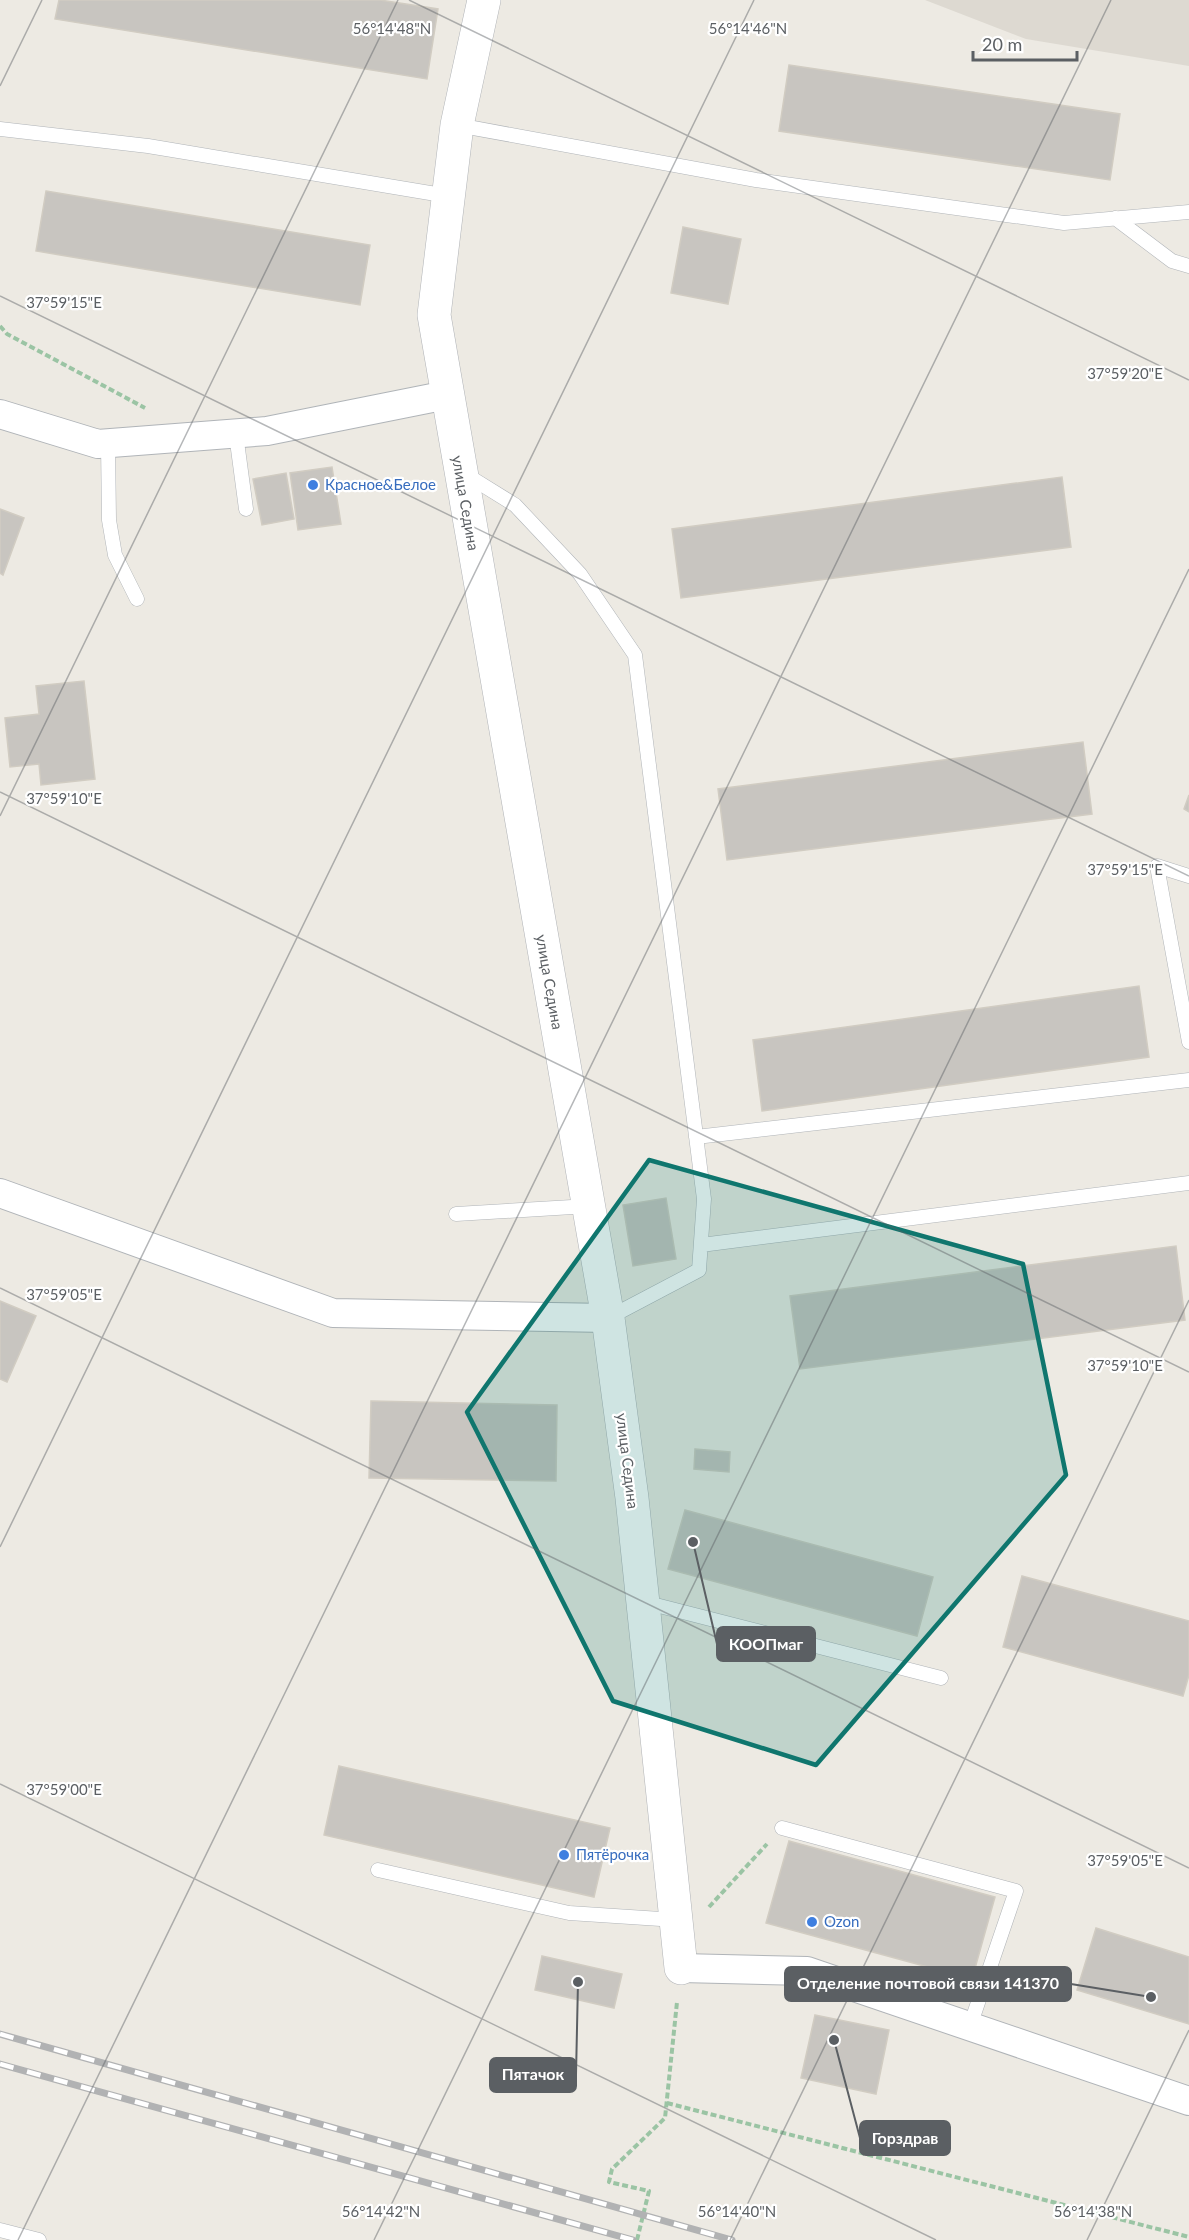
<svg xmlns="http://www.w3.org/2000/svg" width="1189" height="2240" font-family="Lato,sans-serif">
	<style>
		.education { fill: #ddd9d1 }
		.building { fill: #c8c5c0; stroke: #d1ccc2; stroke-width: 1.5 }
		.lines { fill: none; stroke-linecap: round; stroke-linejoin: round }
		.lane-casing { stroke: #b0b4b8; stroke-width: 15 }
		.street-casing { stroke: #b0b4b8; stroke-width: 30 }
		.secondary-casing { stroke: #b0b3b7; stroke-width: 34 }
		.path { stroke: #9bc4a4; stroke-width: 4; stroke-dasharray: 6 3; stroke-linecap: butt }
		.lane { stroke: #fff; stroke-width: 14 }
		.street { stroke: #fff; stroke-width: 28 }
		.secondary { stroke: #fff; stroke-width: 33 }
		.rail-casing { stroke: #b1b2b3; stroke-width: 7 }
		.rail { stroke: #fff; stroke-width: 4.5; stroke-dasharray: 14; stroke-linecap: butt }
		.marked { fill: #0f766e; fill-opacity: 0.2; stroke: #0f766e; stroke-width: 4.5; stroke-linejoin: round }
		.ticks { fill: none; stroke: #5b5f63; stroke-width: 1.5; stroke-opacity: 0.45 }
		.shop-dot { fill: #3f7fe0; stroke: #fff; stroke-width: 2 }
		.labels { text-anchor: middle; stroke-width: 4.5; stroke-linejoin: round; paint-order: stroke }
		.shop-label { font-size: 15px; fill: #366cbe; stroke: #fff; text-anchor: start }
		.street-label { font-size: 15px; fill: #5b5f63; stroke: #fff }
		.ticks-label { font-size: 15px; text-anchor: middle; fill: #5b5f63; stroke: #fff; stroke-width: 4.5; stroke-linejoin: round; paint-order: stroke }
		.leader { fill: none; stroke: #5b5f63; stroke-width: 2 }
		.callout-dot { fill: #5b5f63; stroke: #fff; stroke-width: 2 }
		.callout { fill: #5b5f63; stroke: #5b5f63; stroke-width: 2 }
		.callout-label { font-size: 16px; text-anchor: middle; font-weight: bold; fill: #fff }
	</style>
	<rect width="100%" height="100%" fill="#edeae3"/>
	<!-- education -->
	<path class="education" d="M925,0H1189V66L1026,39Z"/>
	<!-- building -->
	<path class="building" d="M59,0H380L438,9L427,79L55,19Z
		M789,65L1120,114L1110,180L779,131Z
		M46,191L370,245L360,305L36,251Z
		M683,227L741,239L728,304L671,293Z
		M332,467L341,524L298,530L290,473Z
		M286,473L294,519L262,525L253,479Z
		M1062,477L1071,547L681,598L672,529Z
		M0,509L24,518L3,575L0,573Z
		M84,681L95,779L41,785L39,764L10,767L5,718L39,714L36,686Z
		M1083,742L1092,814L727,860L718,789Z
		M1189,795V812L1184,809Z
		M1139,986L1149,1057L762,1111L753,1040Z
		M666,1198L676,1259L633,1266L623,1205Z
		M1176,1246L1185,1320L800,1369L790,1296Z
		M0,1301L36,1316L7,1382L0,1379Z
		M371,1401L557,1405L556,1481L369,1478Z
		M695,1449L730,1452L729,1472L694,1469Z
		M685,1510L933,1577L917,1636L668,1569Z
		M1022,1576L1189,1621V1675L1183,1696L1003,1647Z
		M339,1766L610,1828L594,1897L324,1835Z
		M789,1841L995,1897L972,1979L766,1923Z
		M1096,1928L1189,1957V2024L1077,1990Z
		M542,1956L622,1974L614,2008L535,1990Z
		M815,2015L889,2030L876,2094L801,2078Z"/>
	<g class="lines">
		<defs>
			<path id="lane" d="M457,125L756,180L1064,223L1189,212
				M0,129L148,146L448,196
				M1115,218L1172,261L1189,266
				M236,434L246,509
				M108,444L109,520L115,555L137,599
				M465,474L515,505L580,574L635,655L704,1199L699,1270L608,1318
				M1189,876L1157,866L1189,1042
				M696,1137L1189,1080
				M456,1214L589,1206
				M701,1245L1189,1183
				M644,1602L941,1678
				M782,1828L1016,1891L970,2026
				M378,1870L569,1913L676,1920
				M0,2230L39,2240"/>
			<path id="street" d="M0,414L98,444L267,431L447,395
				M0,1193L333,1313L608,1318
				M681,1968L807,1971L1189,2101"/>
			<path id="secondary" d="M484,0L457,125L434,315L608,1318L632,1498L681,1968"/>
		</defs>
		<!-- lane casing -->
		<use href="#lane" class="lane-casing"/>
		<!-- street casing -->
		<use href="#street" class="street-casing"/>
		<!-- secondary casing -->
		<use href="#secondary" class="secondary-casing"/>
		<!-- path -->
		<path class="path" d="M0,326L7,334L145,408
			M709,1907L767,1844
			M667,2103L1189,2237
			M637,2240L649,2191L609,2182L612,2169L665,2118L677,2002"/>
		<!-- lane -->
		<use href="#lane" class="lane"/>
		<!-- street -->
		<use href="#street" class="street"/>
		<!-- secondary -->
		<use href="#secondary" class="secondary"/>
		<defs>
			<path id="rail" d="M0,2034L732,2240
				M0,2064L633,2240"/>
		</defs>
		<!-- rail casing -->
		<use href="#rail" class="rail-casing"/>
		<!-- rail -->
		<use href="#rail" class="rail"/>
	</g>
	<!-- marked area -->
	<path class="marked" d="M649,1160L1023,1264L1066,1475L816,1765L613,1701L467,1412Z"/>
	<!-- ticks -->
	<path class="ticks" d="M409,0L1189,380M0,86L42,0M0,296L1189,876M0,792L1189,1372M0,816L398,0M0,1288L1189,1868M0,1547L754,0M0,1784L936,2240M18,2240L1111,0M374,2240L1189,569M730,2240L1189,1300M1087,2240L1189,2030"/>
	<!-- markers -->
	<g class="shop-dot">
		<circle cx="313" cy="485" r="6"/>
		<circle cx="564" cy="1855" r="6"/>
		<circle cx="812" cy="1922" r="6"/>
	</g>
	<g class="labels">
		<!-- shop labels -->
		<g class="shop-label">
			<text x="325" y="490">Красное&amp;Белое</text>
			<text x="576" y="1860">Пятёрочка</text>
			<text x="824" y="1927">Ozon</text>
		</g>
		<!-- street labels -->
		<g class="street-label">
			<text transform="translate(465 503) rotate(80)" y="5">улица Седина</text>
			<text transform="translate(549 982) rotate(80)" y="5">улица Седина</text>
			<text transform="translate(627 1461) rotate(83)" y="5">улица Седина</text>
		</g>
	</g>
	<g class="ticks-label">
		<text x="392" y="34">56°14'48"N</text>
		<text x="748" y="34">56°14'46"N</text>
		<text x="64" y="308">37°59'15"E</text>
		<text x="1125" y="379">37°59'20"E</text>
		<text x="64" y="804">37°59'10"E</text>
		<text x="1125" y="875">37°59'15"E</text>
		<text x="64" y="1300">37°59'05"E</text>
		<text x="1125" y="1371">37°59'10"E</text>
		<text x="64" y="1795">37°59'00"E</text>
		<text x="1125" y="1866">37°59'05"E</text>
		<text x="381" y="2217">56°14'42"N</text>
		<text x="737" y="2217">56°14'40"N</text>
		<text x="1093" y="2217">56°14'38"N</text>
	</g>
	<!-- callouts -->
	<path class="leader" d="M693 1542L717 1644M1151 1997L1071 1984M578 1982L576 2075M834 2040L860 2138"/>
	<g class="callout-dot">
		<circle cx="693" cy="1542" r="6"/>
		<circle cx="1151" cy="1997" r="6"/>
		<circle cx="578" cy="1982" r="6"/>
		<circle cx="834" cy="2040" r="6"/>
	</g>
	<g class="callout">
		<rect x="717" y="1627" width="98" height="34" rx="6"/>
		<rect x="785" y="1967" width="286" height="34" rx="6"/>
		<rect x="490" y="2058" width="86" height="34" rx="6"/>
		<rect x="860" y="2121" width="90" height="34" rx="6"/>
	</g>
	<g class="callout-label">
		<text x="766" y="1650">КООПмаг</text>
		<text x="928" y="1989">Отделение почтовой связи 141370</text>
		<text x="533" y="2080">Пятачок</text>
		<text x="905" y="2144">Горздрав</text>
	</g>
	<!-- scale -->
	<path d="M973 51v9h104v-9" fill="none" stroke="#5b5f63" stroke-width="3"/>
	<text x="982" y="51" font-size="18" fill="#5b5f63" stroke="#ffffff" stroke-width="4.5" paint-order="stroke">20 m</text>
</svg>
